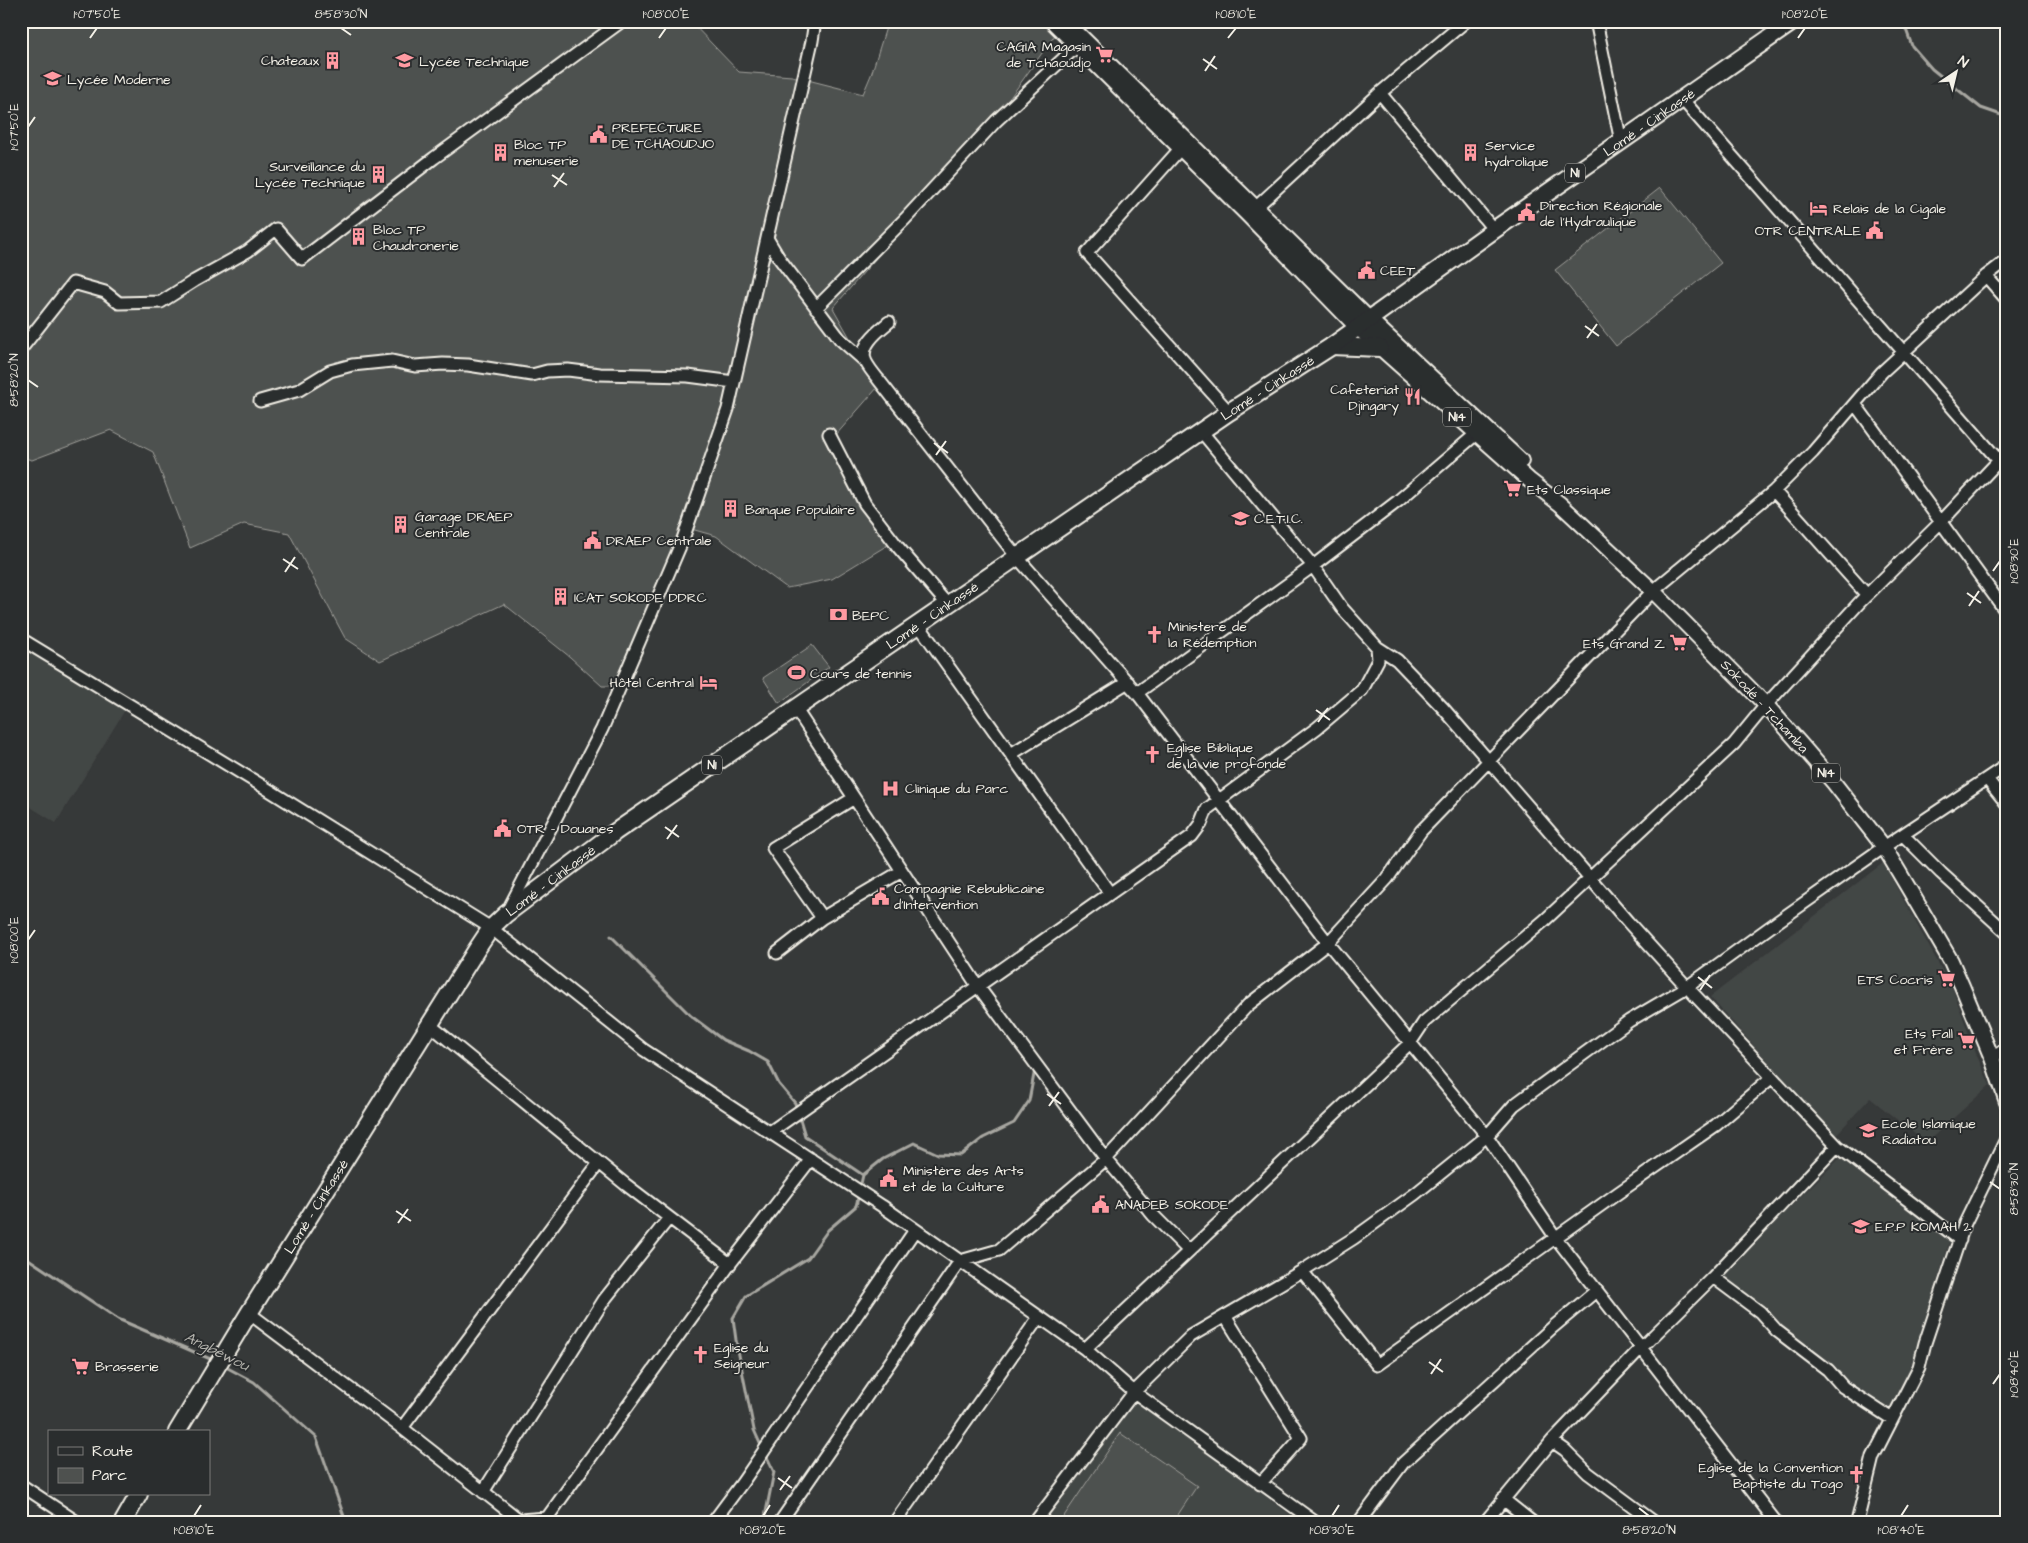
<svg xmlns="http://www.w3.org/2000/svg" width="2028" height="1543" font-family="'Architects Daughter',sans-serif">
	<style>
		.built { fill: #434645 }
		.green { fill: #4e514f; stroke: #a1a19c }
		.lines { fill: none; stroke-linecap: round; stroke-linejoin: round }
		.stream { stroke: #a8a7a1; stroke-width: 3 }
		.minor-casing { stroke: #f4f1e8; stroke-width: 15 }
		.major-casing { stroke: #f4f1e8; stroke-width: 18 }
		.highway-casing { stroke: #f4f1e8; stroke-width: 20 }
		.minor { stroke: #2a2d2e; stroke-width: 11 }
		.major { stroke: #2a2d2e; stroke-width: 14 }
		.highway { stroke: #2a2d2e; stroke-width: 16 }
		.ticks { fill: none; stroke: #f4f1e8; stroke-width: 2 }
		.labels { text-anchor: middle; stroke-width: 4; stroke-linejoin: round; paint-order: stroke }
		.shield { fill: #2a2d2e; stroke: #b7b6b0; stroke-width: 1 }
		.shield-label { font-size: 12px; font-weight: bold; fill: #f4f1e8 }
		.poi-label { font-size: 14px; fill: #f4f1e8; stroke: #2a2d2e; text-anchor: start }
		.street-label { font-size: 14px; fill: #f4f1e8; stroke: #2a2d2e }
		.water-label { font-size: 15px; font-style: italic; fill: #b4b3ad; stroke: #2a2d2e }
		.neatline { fill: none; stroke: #f4f1e8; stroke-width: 2 }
		.ticks-label { font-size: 12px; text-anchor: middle; fill: #f4f1e8 }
	</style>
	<rect width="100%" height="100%" fill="#363939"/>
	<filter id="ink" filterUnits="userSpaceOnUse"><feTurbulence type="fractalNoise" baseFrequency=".02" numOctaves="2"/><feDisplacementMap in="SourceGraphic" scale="10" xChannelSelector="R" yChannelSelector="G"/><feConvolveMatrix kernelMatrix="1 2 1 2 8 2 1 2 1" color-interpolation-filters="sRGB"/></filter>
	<g filter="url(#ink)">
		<!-- built -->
		<path class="built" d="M21,643L128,705L56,823L21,801Z
			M1883,863L1953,990L1977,1056L1990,1085L1926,1143L1870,1098L1835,1136L1710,997Z
			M1840,1158L1950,1240L1913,1359L1891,1417L1721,1275Z
			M1136,1401L1300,1522H1045Z"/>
		<!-- green -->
		<path class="green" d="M21,21H690L739,72L792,76L863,94L871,75L888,21H1040L1055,35L989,127L833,308L878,387L828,444L891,543L832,579L787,588L716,536L684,527L613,686H602L570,657L504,604L380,661L345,638L289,533L244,524L190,548L153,452L111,430L32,460L21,457Z
			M1660,188L1721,263L1616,346L1555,270Z
			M812,645L829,667L779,703L763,678Z
			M1120,1433L1197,1486L1173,1522H1060Z"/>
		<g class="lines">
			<!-- stream -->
			<path class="stream" d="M1903,21L1912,46L1932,69L1981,108L2007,117
				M611,936L691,1016L723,1040L749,1051L768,1062L779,1084L795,1103L797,1110
				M799,1116L805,1136L863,1175L860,1188
				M863,1175L883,1159L914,1143L938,1154L961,1155L983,1138L1014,1123L1029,1101L1035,1069
				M21,1254L118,1319L215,1361
				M222,1365L254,1382L316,1437L346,1522
				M762,1448L754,1430L736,1340L733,1318L746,1296L808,1258L828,1230L856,1206L859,1194
				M764,1522L774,1472L765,1453"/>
			<defs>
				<path id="minor" d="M1466,21L1380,93L1494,230
					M1596,21L1621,142
					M1682,99L2007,470
					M1180,149L1087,253L1229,412
					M1251,212L1380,93
					M767,238L779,258L840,339L865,361
					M1986,276L2007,300
					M816,308L905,219L996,121L1077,46
					M889,322C878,331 858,346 866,362C869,368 874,374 878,379L1017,557L1137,693L1328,943L1487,1136L1556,1238L1776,1522
					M21,349L73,283L105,292L119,303L161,302L194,281L248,251L276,229L302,259L434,158L622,21
					M260,401L299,390L330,371L352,365L392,361L415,366L443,364L468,365L532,375L547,371L568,370L600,374L688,376L734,382
					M1855,404L2007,613
					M1201,431L1313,566L1342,608L1377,647L1397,660L1443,708L1628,922L1687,987L1837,1146L1960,1240
					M829,434L865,504L898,547L947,604
					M1774,491L1867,595
					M918,624L1109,892
					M21,639L256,782L491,928L644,1050L882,1206L1085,1349L1134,1392L1315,1522
					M1137,693L1313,566L1398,501L1476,434
					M795,708L977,985L1106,1159L1153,1215L1189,1251L1085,1349
					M1011,754L1128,682
					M1987,779L2007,804
					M1903,835L1941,873L2007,933
					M508,910L602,729L683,539L728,409L812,41L815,21
					M822,918L773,848L854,798
					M777,953L822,918L902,871
					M430,1025L625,1184L730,1264
					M1992,1058L2007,1048
					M770,1132L1192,836L1201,824L1207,809L1317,728L1362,690L1378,660L1377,647
					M1189,1251L1410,1043L1424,1022L1545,920L1734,744L1766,705L1860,602L1940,523L2007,452
					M1302,1271L1377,1365L1618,1193L1716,1125L1772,1077
					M1713,1277L1760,1312L1777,1331L1828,1370L1843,1387L1892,1419
					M249,1313L402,1428L522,1522
					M1225,1316L1301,1438L1260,1484
					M402,1428L599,1163
					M1552,1441L1565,1450L1588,1473L1654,1522
					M21,1485L77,1522
					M483,1492L604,1300L669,1218
					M1503,1499L1532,1522
					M520,1520L547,1518L730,1264L811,1159
					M713,1522L742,1483L915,1230
					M780,1522L960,1261L999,1250L1106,1159L1248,1005L1328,943L1387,879L1421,831L1653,591L1774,491L1813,452L1882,372L1986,276L2007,260
					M895,1522L1039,1317
					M1035,1522L1134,1392L1191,1336L1302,1271L1354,1238L1415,1194L1487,1136L1514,1105L1629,1021L1687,987L1777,922L1884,847L2007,765
					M1359,1522L1403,1463L1553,1327L1596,1291
					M1485,1522L1552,1441L1640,1349L1713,1277L1837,1146
					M1857,1522L1873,1457L1919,1367L1925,1343L1965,1223L2007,1137"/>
				<path id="major" d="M1052,21L1248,215L1357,327L1529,480L1560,504L1653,591L1766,705L1803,747L1834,783L1884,847L1909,889L1951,961L1962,986L1992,1058L2007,1102
					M1065,21L1368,318L1521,461"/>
				<g id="highway">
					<path d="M1332,346L1380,348"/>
					<path id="s1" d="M177,1432L249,1313L477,949L491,928L506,914L615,832L1229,412L1332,346L1494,230L1794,21"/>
					<path d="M123,1522L139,1494"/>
				</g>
			</defs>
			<!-- minor casing -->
			<use href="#minor" class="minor-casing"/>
			<!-- major casing -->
			<use href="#major" class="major-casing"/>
			<!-- highway casing -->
			<use href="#highway" class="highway-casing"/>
			<!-- minor -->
			<use href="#minor" class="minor"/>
			<!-- major -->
			<use href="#major" class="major"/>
			<!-- highway -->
			<use href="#highway" class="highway"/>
		</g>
	</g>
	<!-- ticks -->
	<path class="ticks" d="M341,28L351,35M90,38L97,28M659,38L666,28M1228,38L1236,28M1798,38L1805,28M1203,59L1217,69M1205,71L1215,56M28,127L35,117M552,175L567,185M554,187L564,173M1585,326L1599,336M1587,338L1597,324M28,380L38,387M934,443L948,453M936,455L946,441M283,559L298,569M1993,571L2000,561M285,572L295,557M1967,593L1981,603M1969,606L1979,591M1316,710L1330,720M1318,722L1328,708M665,827L679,837M667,839L677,825M28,940L35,930M1698,977L1712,988M1700,990L1710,975M1047,1094L1061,1104M1049,1106L1059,1092M1990,1182L2000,1189M396,1211L411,1221M398,1223L408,1209M1429,1362L1443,1372M1431,1374L1441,1359M1993,1384L2000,1374M778,1478L792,1488M780,1490L790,1476M1639,1508L1649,1516M194,1516L201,1505M763,1516L770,1505M1332,1516L1339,1505M1901,1516L1908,1505"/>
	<!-- icons -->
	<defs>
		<symbol id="supermarket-bare" viewBox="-9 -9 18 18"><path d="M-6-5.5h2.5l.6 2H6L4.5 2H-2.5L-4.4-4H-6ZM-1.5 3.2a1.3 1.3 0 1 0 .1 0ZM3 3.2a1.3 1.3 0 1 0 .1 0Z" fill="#ff9aa2" stroke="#2a2d2e" stroke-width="2.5" paint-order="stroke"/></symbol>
		<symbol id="building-bare" viewBox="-9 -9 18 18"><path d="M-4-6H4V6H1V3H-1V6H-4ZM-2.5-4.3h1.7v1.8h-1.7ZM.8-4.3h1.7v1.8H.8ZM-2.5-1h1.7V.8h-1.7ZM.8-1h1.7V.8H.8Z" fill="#ff9aa2" stroke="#2a2d2e" stroke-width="2.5" paint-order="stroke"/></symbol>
		<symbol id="school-bare" viewBox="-9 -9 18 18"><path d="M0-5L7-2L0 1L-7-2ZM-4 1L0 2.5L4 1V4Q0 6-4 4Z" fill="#ff9aa2" stroke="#2a2d2e" stroke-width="2.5" paint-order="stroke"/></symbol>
		<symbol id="civic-bare" viewBox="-9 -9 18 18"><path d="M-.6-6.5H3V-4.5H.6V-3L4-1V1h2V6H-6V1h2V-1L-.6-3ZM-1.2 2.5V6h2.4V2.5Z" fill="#ff9aa2" stroke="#2a2d2e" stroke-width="2.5" paint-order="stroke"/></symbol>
		<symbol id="hotel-bare" viewBox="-9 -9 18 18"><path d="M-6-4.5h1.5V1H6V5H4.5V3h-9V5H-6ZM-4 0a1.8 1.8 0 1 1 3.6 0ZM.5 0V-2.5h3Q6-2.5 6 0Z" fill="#ff9aa2" stroke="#2a2d2e" stroke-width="2.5" paint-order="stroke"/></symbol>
		<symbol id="restaurant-bare" viewBox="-9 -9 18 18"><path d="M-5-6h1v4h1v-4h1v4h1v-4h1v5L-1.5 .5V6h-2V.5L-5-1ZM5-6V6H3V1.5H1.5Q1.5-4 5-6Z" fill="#ff9aa2" stroke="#2a2d2e" stroke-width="2.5" paint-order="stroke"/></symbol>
		<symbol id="university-bare" viewBox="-9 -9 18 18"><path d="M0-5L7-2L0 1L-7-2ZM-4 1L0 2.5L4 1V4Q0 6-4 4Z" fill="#ff9aa2" stroke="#2a2d2e" stroke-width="2.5" paint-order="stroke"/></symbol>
		<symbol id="bank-bare" viewBox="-9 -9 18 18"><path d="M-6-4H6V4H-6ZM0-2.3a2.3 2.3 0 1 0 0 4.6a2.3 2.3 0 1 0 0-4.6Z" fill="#ff9aa2" stroke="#2a2d2e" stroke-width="2.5" paint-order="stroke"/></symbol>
		<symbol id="church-bare" viewBox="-9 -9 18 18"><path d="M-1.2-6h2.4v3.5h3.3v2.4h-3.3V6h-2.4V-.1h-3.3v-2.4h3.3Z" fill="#ff9aa2" stroke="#2a2d2e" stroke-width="2.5" paint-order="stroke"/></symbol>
		<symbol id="stadium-bare" viewBox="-9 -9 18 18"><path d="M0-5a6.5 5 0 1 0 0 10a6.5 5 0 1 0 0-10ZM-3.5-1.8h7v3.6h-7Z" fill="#ff9aa2" stroke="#2a2d2e" stroke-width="2.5" paint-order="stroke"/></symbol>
		<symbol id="hospital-bare" viewBox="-9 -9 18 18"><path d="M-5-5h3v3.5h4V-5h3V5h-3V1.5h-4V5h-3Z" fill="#ff9aa2" stroke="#2a2d2e" stroke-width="2.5" paint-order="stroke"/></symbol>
	</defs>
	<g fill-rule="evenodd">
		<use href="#supermarket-bare" x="1092" y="42" width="25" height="25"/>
		<use href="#building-bare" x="320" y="48" width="25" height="25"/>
		<use href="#school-bare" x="392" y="48" width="25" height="25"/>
		<use href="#school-bare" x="40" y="66" width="25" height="25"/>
		<use href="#civic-bare" x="586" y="122" width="25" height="25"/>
		<use href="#building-bare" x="488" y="140" width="25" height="25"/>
		<use href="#building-bare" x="1458" y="140" width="25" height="25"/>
		<use href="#building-bare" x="366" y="162" width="25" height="25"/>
		<use href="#hotel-bare" x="1806" y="196" width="25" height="25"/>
		<use href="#civic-bare" x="1514" y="200" width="25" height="25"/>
		<use href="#civic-bare" x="1862" y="218" width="25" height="25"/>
		<use href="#building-bare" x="346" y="224" width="25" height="25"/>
		<use href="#civic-bare" x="1354" y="258" width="25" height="25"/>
		<use href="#restaurant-bare" x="1400" y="384" width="25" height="25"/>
		<use href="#supermarket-bare" x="1500" y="476" width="25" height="25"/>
		<use href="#building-bare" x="718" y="496" width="25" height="25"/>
		<use href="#university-bare" x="1228" y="506" width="25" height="25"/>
		<use href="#building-bare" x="388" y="512" width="25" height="25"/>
		<use href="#civic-bare" x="580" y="528" width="25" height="25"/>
		<use href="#building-bare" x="548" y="584" width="25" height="25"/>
		<use href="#bank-bare" x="826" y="602" width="25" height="25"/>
		<use href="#church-bare" x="1142" y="622" width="25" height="25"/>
		<use href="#supermarket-bare" x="1666" y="630" width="25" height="25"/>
		<use href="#stadium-bare" x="784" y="660" width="25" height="25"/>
		<use href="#hotel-bare" x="696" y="670" width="25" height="25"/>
		<use href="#church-bare" x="1140" y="742" width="25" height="25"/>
		<use href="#hospital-bare" x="878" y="776" width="25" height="25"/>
		<use href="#civic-bare" x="490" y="816" width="25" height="25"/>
		<use href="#civic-bare" x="868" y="884" width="25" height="25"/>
		<use href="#supermarket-bare" x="1934" y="966" width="25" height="25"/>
		<use href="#supermarket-bare" x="1954" y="1028" width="25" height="25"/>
		<use href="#school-bare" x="1856" y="1118" width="25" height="25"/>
		<use href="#civic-bare" x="876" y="1166" width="25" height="25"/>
		<use href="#civic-bare" x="1088" y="1192" width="25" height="25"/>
		<use href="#school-bare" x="1848" y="1214" width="25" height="25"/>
		<use href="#church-bare" x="688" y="1342" width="25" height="25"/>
		<use href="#supermarket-bare" x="68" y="1354" width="25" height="25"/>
		<use href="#church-bare" x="1844" y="1462" width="25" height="25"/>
	</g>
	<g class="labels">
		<!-- shield labels -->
		<g class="shield">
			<rect x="1565" y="163.5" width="20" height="19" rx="4"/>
			<rect x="1443" y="407.5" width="28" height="19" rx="4"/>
			<rect x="702" y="755.5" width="20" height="19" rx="4"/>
			<rect x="1812" y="763.5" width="28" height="19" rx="4"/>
		</g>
		<g class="shield-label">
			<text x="1575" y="177">N1</text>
			<text x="1457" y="421">N14</text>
			<text x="712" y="769">N1</text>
			<text x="1826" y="777">N14</text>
		</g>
		<!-- poi labels -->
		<g class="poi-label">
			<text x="1091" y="51" text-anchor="end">CAGIA Magasin<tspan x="1091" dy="16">de Tchaoudjo</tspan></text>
			<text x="319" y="65" text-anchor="end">Chateaux</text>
			<text x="419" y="66">Lycée Technique</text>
			<text x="67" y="84">Lycée Moderne</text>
			<text x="612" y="132">PREFECTURE<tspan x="612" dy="16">DE TCHAOUDJO</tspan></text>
			<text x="514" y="149">Bloc TP<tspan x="514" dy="16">menuserie</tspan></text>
			<text x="1485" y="150">Service<tspan x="1485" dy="16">hydrolique</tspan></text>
			<text x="365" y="171" text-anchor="end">Surveillance du<tspan x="365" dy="16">Lycée Technique</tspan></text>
			<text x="1540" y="210">Direction Régionale<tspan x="1540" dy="16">de l'Hydraulique</tspan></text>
			<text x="1833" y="213">Relais de la Cigale</text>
			<text x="373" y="234">Bloc TP<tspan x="373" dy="16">Chaudronerie</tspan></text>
			<text x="1861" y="235" text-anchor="end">OTR CENTRALE</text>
			<text x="1380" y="275">CEET</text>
			<text x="1399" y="394" text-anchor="end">Cafeteriat<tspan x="1399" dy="16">Djingary</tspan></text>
			<text x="1527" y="494">Ets Classique</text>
			<text x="745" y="514">Banque Populaire</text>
			<text x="415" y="521">Garage DRAEP<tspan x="415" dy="16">Centrale</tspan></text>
			<text x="1254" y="523">C.E.T.I.C.</text>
			<text x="606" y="545">DRAEP Centrale</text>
			<text x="574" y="602">ICAT SOKODE DDRC</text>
			<text x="852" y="620">BEPC</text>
			<text x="1168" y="631">Ministere de<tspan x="1168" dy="16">la Rédemption</tspan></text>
			<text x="1665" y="648" text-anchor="end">Ets Grand Z</text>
			<text x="810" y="678">Cours de tennis</text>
			<text x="694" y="687" text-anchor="end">Hôtel Central</text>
			<text x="1167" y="752">Eglise Biblique<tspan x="1167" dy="16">de la vie profonde</tspan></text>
			<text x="905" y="793">Clinique du Parc</text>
			<text x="517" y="833">OTR - Douanes</text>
			<text x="894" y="893">Compagnie Rebublicaine<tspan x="894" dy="16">d'Intervention</tspan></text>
			<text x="1933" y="984" text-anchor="end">ETS Cocris</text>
			<text x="1953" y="1038" text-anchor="end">Ets Fall<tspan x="1953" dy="16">et Frère</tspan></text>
			<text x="1882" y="1128">Ecole Islamique<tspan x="1882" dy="16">Radiatou</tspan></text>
			<text x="903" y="1175">Ministère des Arts<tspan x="903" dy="16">et de la Culture</tspan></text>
			<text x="1115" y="1209">ANADEB SOKODE</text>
			<text x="1875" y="1231">E.P.P KOMAH 2</text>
			<text x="714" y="1352">Eglise du<tspan x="714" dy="16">Seigneur</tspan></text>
			<text x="95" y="1371">Brasserie</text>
			<text x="1843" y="1472" text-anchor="end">Eglise de la Convention<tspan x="1843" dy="16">Baptiste du Togo</tspan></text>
		</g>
		<!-- street labels -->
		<g class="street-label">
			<text dy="5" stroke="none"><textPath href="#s1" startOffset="2005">Lomé - Cinkassé</textPath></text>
			<text dy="5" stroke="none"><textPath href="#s1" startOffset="1540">Lomé - Cinkassé</textPath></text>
			<text dy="5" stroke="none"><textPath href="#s1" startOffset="1135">Lomé - Cinkassé</textPath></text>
			<text transform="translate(1765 706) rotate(47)" y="5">Sokodé - Tchamba</text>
			<text dy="5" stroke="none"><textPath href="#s1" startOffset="670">Lomé - Cinkassé</textPath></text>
			<text dy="5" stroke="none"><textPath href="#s1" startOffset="265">Lomé - Cinkassé</textPath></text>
		</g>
		<!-- water labels -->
		<g class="water-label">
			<text transform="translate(217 1351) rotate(26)" y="5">Angbéwou</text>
		</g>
	</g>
	<!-- margin -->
	<rect width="2028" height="1543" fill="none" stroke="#2a2d2e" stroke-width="55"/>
	<!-- legend -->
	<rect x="48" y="1430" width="162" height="65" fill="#2a2d2e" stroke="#7b7b78"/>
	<rect x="58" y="1447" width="25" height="8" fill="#2a2d2e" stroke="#7b7b78"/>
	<text x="92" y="1456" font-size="15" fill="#f4f1e8">Route</text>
	<rect x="58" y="1468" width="25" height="15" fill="#4e514f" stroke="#7b7b78"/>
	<text x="92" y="1480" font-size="15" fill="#f4f1e8">Parc</text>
	<!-- north arrow -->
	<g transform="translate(1956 72) rotate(35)" stroke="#2a2d2e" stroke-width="4" paint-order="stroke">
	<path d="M0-4L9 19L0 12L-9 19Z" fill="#f4f1e8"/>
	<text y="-8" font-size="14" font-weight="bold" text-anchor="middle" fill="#f4f1e8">N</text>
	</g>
	<rect x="28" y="28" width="1972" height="1488" class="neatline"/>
	<g class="ticks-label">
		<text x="97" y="18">1°07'50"E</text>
		<text x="341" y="18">8°58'30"N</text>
		<text x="666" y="18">1°08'00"E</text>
		<text x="1236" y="18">1°08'10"E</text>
		<text x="1805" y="18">1°08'20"E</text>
		<text transform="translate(14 127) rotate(-90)" y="4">1°07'50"E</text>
		<text transform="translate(14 380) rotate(-90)" y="4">8°58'20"N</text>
		<text transform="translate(2014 561) rotate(-90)" y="4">1°08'30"E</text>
		<text transform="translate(14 940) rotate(-90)" y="4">1°08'00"E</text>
		<text transform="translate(2014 1189) rotate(-90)" y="4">8°58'30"N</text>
		<text transform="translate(2014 1374) rotate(-90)" y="4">1°08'40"E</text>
		<text x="194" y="1534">1°08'10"E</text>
		<text x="763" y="1534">1°08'20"E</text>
		<text x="1332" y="1534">1°08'30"E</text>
		<text x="1649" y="1534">8°58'20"N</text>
		<text x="1901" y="1534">1°08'40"E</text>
	</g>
</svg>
